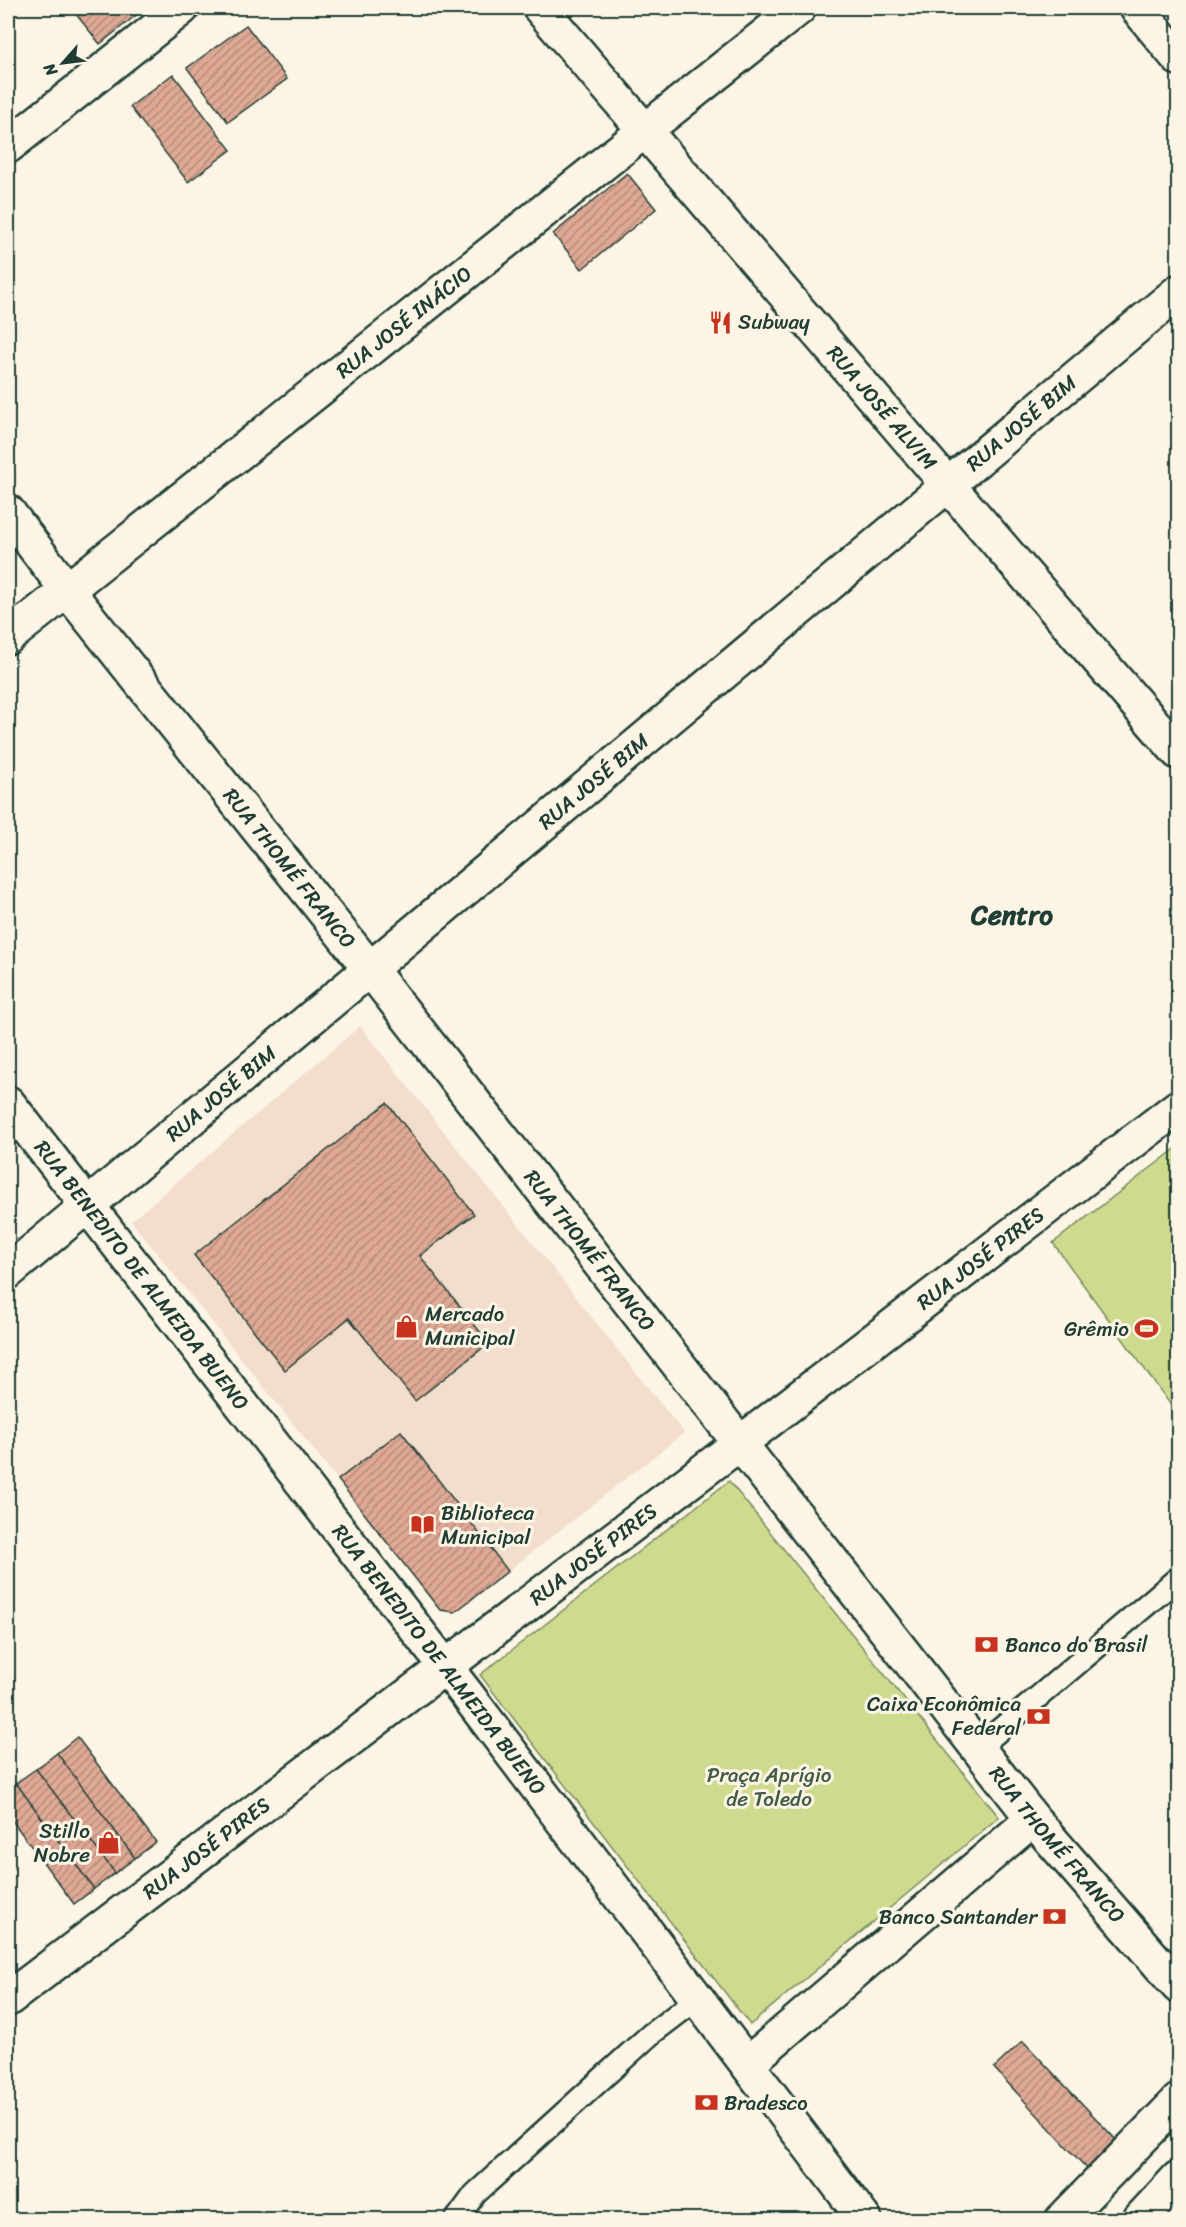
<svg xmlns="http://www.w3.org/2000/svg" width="1186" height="2227" font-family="Sriracha,sans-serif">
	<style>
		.built { fill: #f3decd }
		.green { fill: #ceda8e; stroke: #768c61; stroke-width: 1.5 }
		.building { fill: url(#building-hatch); stroke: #1f3d34; stroke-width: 1.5 }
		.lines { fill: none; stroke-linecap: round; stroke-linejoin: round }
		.service-casing { stroke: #1f3d34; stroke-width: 26 }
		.minor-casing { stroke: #1f3d34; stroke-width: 38 }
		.tertiary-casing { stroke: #1f3d34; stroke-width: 38 }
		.secondary-casing { stroke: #1f3d34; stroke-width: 38 }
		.service { stroke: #fcf5e5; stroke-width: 21 }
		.minor { stroke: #fcf5e5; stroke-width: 33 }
		.tertiary { stroke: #fcf5e5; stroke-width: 33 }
		.secondary { stroke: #fcf5e5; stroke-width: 33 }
		.labels { text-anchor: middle; stroke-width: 6; stroke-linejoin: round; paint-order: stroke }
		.street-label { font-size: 21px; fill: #1f3d34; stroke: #fcf5e5 }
		.poi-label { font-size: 21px; fill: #1f3d34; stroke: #fcf5e5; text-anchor: start }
		.park-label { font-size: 21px; fill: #425c46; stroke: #fcf5e5 }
		.district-label { font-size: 27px; font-weight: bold; fill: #1f3d34; stroke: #fcf5e5 }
	</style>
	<defs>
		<pattern id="building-hatch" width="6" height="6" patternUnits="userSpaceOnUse" patternTransform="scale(1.5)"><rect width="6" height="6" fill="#dfa995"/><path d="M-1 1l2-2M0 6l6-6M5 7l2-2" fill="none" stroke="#b48b7a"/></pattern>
	</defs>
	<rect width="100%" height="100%" fill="#fcf5e5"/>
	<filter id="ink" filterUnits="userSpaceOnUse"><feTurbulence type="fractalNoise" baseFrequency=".0167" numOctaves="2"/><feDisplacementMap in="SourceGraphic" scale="12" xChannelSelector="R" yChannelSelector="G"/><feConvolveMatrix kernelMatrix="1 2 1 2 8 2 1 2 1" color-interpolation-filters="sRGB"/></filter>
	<g filter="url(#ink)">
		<!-- built -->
		<path class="built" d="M360,1026L684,1433L508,1571L401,1431L338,1480L131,1221Z"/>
		<!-- green -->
		<path class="green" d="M1178,1147V1415L1053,1243Z
			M729,1481L999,1817L750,2025L480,1675Z"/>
		<!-- building -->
		<path class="building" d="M71,8H145L100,44Z
			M246,25L287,79L228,122L187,68Z
			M173,74L231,150L188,182L130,107Z
			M627,173L656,209L582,269L553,234Z
			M387,1103L474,1214L420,1256L489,1343L415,1401L349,1318L285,1370L194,1255Z
			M401,1431L508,1571L455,1612L440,1610L338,1480Z
			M77,1737L156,1842L135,1858L57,1753Z
			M57,1753L135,1858L115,1873L36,1769Z
			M36,1769L115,1873L94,1889L16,1783Z
			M16,1783L94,1889L74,1904L8,1815V1789Z
			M1023,2041L1120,2144L1090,2172L994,2068Z"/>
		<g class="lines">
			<defs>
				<path id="service" d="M977,1749L1178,1578
					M456,2220L475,2194L651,2034L697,1999"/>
				<g id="minor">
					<path d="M8,146L182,8"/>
					<path id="s1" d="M8,637L799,8"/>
					<path id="s2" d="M740,1443L1178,1107"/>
					<path d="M747,2064L1033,1819"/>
				</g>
				<g id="tertiary">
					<path id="s3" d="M8,512L67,590L370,969L1033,1819L1178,1986"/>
					<path id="s4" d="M8,1103L468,1696L865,2220"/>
					<path id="s5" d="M8,1272L1178,292"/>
					<path id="s6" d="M8,1999L740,1443"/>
				</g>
				<g id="secondary">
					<path id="s7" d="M540,8L948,485L1178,752"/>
					<path d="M1137,8L1178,58"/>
					<path d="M1062,2220L1178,2101"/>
					<path d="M1139,2220L1178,2178"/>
				</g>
			</defs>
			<!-- service casing -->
			<use href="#service" class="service-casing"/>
			<!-- minor casing -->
			<use href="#minor" class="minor-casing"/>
			<!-- tertiary casing -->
			<use href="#tertiary" class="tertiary-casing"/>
			<!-- secondary casing -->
			<use href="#secondary" class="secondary-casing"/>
			<!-- service -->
			<use href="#service" class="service"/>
			<!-- minor -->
			<use href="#minor" class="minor"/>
			<!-- tertiary -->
			<use href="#tertiary" class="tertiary"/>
			<!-- secondary -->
			<use href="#secondary" class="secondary"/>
		</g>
	</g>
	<!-- icons -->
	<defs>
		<symbol id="restaurant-bare" viewBox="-9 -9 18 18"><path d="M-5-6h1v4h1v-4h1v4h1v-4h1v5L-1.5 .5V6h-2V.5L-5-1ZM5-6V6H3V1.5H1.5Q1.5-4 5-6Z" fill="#c8321e" stroke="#fcf5e5" stroke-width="2.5" paint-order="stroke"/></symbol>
		<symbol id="shop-bare" viewBox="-9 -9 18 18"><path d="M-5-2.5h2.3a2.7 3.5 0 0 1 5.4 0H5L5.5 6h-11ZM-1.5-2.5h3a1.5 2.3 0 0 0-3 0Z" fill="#c8321e" stroke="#fcf5e5" stroke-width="2.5" paint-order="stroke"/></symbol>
		<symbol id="stadium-bare" viewBox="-9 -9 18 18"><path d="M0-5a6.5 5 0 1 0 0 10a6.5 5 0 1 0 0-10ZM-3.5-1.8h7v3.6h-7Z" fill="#c8321e" stroke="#fcf5e5" stroke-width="2.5" paint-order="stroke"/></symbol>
		<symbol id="library-bare" viewBox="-9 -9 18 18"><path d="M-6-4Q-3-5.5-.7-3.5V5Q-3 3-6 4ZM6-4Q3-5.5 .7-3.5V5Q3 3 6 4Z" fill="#c8321e" stroke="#fcf5e5" stroke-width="2.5" paint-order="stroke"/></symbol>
		<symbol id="bank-bare" viewBox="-9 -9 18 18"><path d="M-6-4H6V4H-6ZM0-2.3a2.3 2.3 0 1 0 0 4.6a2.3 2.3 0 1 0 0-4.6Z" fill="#c8321e" stroke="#fcf5e5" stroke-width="2.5" paint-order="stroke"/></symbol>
	</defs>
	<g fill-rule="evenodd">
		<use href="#restaurant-bare" x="704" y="306" width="33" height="33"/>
		<use href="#shop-bare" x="390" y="1310" width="33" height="33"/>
		<use href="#stadium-bare" x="1130" y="1312" width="33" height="33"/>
		<use href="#library-bare" x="406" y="1508" width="33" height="33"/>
		<use href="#bank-bare" x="970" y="1628" width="33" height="33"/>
		<use href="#bank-bare" x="1022" y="1700" width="33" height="33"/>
		<use href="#shop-bare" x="92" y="1826" width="33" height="33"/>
		<use href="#bank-bare" x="1038" y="1900" width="33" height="33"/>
		<use href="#bank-bare" x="690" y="2086" width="33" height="33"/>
	</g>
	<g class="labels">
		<!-- street labels -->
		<g class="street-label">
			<text dy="7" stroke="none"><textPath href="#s1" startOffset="506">RUA JOSÉ INÁCIO</textPath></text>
			<text dy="7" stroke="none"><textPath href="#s7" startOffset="526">RUA JOSÉ ALVIM</textPath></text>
			<text dy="7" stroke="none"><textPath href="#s5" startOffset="1322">RUA JOSÉ BIM</textPath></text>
			<text dy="7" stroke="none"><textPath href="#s5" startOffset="764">RUA JOSÉ BIM</textPath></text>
			<text dy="7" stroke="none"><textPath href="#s3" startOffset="454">RUA THOMÉ FRANCO</textPath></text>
			<text dy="7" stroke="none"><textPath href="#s5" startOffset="278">RUA JOSÉ BIM</textPath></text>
			<text dy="7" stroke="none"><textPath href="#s3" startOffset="940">RUA THOMÉ FRANCO</textPath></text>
			<text dy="7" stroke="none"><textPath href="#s2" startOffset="303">RUA JOSÉ PIRES</textPath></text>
			<text dy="7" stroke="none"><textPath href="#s4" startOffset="218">RUA BENEDITO DE ALMEIDA BUENO</textPath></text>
			<text dy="7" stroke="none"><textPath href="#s6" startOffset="735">RUA JOSÉ PIRES</textPath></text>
			<text dy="7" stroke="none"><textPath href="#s4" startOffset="704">RUA BENEDITO DE ALMEIDA BUENO</textPath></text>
			<text dy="7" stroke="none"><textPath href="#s3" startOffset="1696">RUA THOMÉ FRANCO</textPath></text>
			<text dy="7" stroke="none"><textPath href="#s6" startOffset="249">RUA JOSÉ PIRES</textPath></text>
		</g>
		<!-- poi labels -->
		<g class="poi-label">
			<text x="738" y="329">Subway</text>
			<text x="425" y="1321">Mercado<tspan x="425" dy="24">Municipal</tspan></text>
			<text x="1129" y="1336" text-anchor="end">Grêmio</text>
			<text x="441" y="1520">Biblioteca<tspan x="441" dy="24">Municipal</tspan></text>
			<text x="1005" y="1652">Banco do Brasil</text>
			<text x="1021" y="1711" text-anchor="end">Caixa Econômica<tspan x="1021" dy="24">Federal</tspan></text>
			<text x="90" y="1838" text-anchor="end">Stillo<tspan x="90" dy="24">Nobre</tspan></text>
			<text x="1037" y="1924" text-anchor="end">Banco Santander</text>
			<text x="724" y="2110">Bradesco</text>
		</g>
		<!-- park labels -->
		<g class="park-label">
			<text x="769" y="1782">Praça Aprígio<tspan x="769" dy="24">de Toledo</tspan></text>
		</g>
		<!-- district labels -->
		<g class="district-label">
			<text x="1012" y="924">Centro</text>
		</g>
	</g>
	<!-- margin -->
	<rect width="1186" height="2227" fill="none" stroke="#fcf5e5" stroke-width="30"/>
	<rect x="15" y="15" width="1156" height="2197" fill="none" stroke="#1f3d34" stroke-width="2" filter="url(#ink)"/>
	<!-- north arrow -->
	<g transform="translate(63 63) rotate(242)" stroke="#fcf5e5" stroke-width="4.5" paint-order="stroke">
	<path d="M0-4.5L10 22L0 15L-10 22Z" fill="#1f3d34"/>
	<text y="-9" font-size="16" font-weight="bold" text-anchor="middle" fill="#1f3d34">N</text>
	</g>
</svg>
